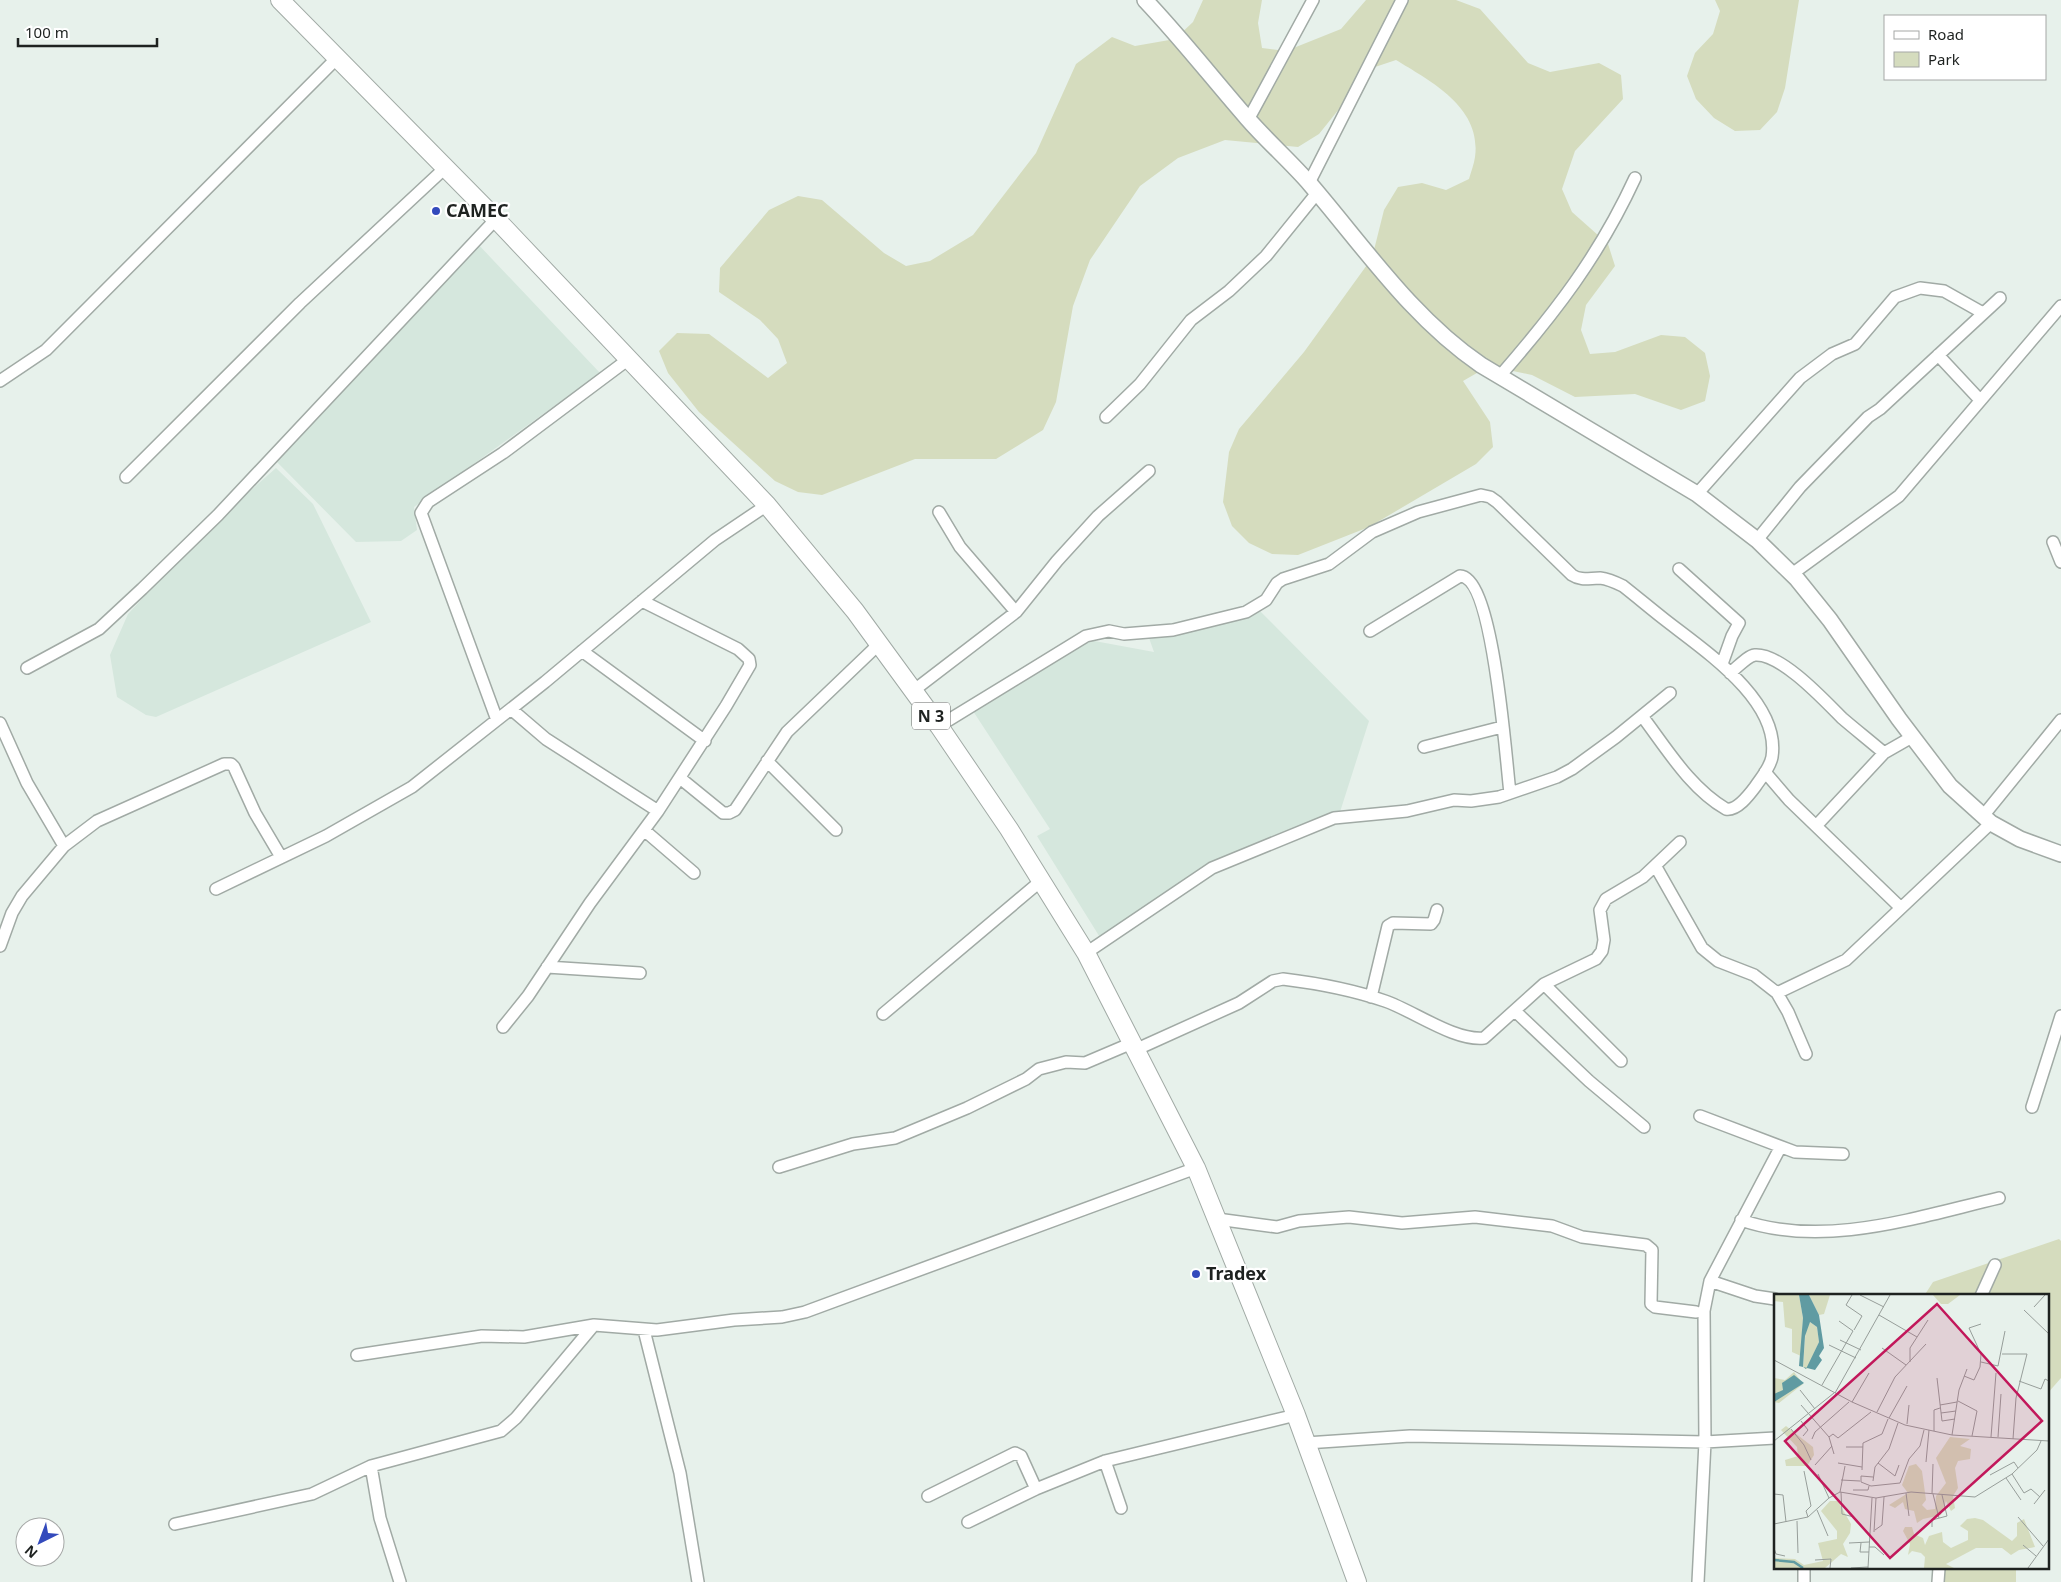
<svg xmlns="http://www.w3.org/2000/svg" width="2061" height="1582" font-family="'Noto Sans',sans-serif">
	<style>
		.built { fill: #d5e7dd }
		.green { fill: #d5dcbe }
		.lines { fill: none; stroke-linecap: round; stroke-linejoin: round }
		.minor-casing { stroke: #a1aaa5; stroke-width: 14 }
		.major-casing { stroke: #a1aaa5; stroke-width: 18 }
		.highway-casing { stroke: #a1aaa5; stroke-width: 20 }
		.minor { stroke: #fff; stroke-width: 11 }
		.major { stroke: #fff; stroke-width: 15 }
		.highway { stroke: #fff; stroke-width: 18 }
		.poi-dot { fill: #334abc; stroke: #fff; stroke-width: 2 }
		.labels { text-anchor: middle; stroke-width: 4.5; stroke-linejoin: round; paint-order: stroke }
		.shield { fill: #fff; stroke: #626463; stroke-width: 1 }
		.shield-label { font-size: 16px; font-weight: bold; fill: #1e2220 }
		.poi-label { font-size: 18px; font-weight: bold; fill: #1e2220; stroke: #fff; text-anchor: start }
		.inset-river { fill: none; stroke: #609ba2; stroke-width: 2.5 }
		.inset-road { fill: none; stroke: #979e9a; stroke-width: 1 }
		.view { fill: #c2185b; fill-opacity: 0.15; stroke: #c2185b; stroke-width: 2.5 }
		.inset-edge { fill: none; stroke: #1e2220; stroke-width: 2.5 }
	</style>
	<rect width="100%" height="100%" fill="#e7f1eb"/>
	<!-- built -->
	<path class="built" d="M475,241L600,373L414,507L417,530L401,541L356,542L276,461Z
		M276,468L313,504L371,622L156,717L146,715L117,697L110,655L128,614L204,532Z
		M1260,611L1369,721L1340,812L1304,825L1196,871L1101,939L1037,836L1050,829L973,711L1089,640L1154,652L1149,638Z"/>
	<!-- green -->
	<path class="green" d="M1203,0H1262L1258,23L1262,48L1286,51L1341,29L1366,0H1456L1480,9L1528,63L1550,72L1599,63L1621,75L1623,99L1575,151L1562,189L1572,212L1608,244L1615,266L1586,305L1581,330L1590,354L1615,352L1661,335L1685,337L1705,353L1710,376L1705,401L1681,410L1635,394L1575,397L1532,375L1489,366L1463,381L1490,422L1493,447L1476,464L1369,527L1298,555L1272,554L1249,543L1232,526L1223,502L1229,452L1239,429L1304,352L1372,258L1384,210L1398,187L1422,183L1446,190L1469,179C1471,172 1474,164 1475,157C1482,107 1430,81 1396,60L1372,68L1319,134L1298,147L1225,140L1178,158L1140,186L1090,260L1073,306L1056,402L1043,430L996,459H915L822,495L798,492L775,481L699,412L668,373L659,351L677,333L709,334L768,378L787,363L778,339L760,320L719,292L720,268L769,210L798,196L822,200L884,253L906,266L930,261L973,235L1036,153L1076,64L1112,37L1135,46L1175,39L1193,22Z
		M1715,0H1799L1785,88L1777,112L1760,130L1735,131L1714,118L1696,99L1687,76L1695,53L1713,34L1720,11Z
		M2059,1239L2061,1241V1378L2047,1394V1296H1924L1933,1282Z
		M1942,1568H2016V1582H1941Z"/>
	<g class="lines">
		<defs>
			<path id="minor" d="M1248,120L1313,0
				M1309,183L1402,0
				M1938,355L1980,400
				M1499,377C1555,313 1599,256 1635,178
				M0,381L46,350L337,58
				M1106,417L1140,384L1191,320L1229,291L1266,256L1317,193
				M126,477L300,303L445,168
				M1697,494L1800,378L1832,354L1855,344L1895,297L1920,288L1944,291L1983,313
				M939,512L960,547L1016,612
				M1757,540L1800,487L1868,417L1880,409L2000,298
				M2053,542L2061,562
				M1679,569L1739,623L1732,636L1722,664
				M1792,574L1899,496L2061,306
				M1370,631L1460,576C1494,577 1506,762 1510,793
				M582,651L705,741
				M27,668L99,629L142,589L218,515L496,219
				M1730,673C1737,668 1747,656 1755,655C1781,653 1825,701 1842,718C1856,730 1870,741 1884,753
				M913,691L1016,612L1057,561L1098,516L1149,471
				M511,709L546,739L658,811
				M497,720L421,513L428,502L503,453L630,358
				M0,723L27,783L64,846
				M939,726L1086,636L1109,631L1124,634L1173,630L1246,612L1266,600L1277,583L1283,579L1329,564L1372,532L1418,512L1481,495L1490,497L1497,502L1572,575C1581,581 1589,578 1600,578C1608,579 1615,582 1623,586C1637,597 1650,608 1664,619C1702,649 1781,700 1772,757C1770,768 1761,778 1755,787C1749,795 1737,811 1726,809C1690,788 1667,749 1642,716
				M1424,747L1502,727
				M767,761L836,830
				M1765,772L1789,800L1901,908
				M680,778L723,813H729L735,810L787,732L879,644
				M1983,816L2061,720
				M1816,826L1884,753L1912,737
				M644,830L694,873
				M1656,867L1702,948L1718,961L1754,975L1777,993L1788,1012L1806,1054
				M216,889L326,836L412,787L545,682L715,540L767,505
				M0,946L12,913L22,896L64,846L97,821L224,764H231L234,767L255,813L281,857
				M1086,953L1212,868L1334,818L1407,811L1454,800L1471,801L1499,797L1557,777L1572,769L1616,737L1670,693
				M547,967L640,973
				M1544,984L1621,1061
				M1777,993L1846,960L1991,823
				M1371,997L1388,926L1393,923L1431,924L1434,920L1437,910
				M1515,1011L1589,1081L1644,1127
				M883,1014L1042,880
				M503,1027L528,996L590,903L658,811L726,706L750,665L749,659L738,649L642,601
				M1135,1050L1239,1003L1273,981L1283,979C1316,983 1353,990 1385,1001C1414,1011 1454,1041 1484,1038L1544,984L1596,959L1602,951L1604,940L1600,910L1606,899L1643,877L1680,842
				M2032,1107L2061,1016
				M1700,1116L1795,1152L1843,1154
				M779,1167L853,1144L895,1138L967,1108L1026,1079L1039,1069L1066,1062L1085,1063L1132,1043
				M1217,1219L1277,1227L1299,1221L1349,1217L1402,1223L1475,1217L1552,1226L1582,1237L1646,1245L1652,1250L1651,1304L1655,1307L1696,1312
				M1741,1220C1824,1249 1917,1217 1999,1198
				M1710,1281L1755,1296L1775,1299
				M1981,1296L1995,1265
				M644,1330L680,1473L698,1582
				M357,1355L482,1336L524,1337L594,1325L657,1330L734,1320L782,1317L805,1312L1196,1168
				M1306,1443L1410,1436L1705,1442L1775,1438
				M1105,1461L1121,1508
				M371,1466L380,1518L400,1582
				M928,1496L1015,1453L1021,1456L1036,1489
				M968,1522L1036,1489L1105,1461L1296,1415
				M175,1524L312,1494L371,1466L501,1431L516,1418L594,1325
				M1698,1582L1705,1442L1704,1311L1710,1281L1780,1148
				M1804,1582V1568
				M1938,1582L1939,1568"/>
			<path id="major" d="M1145,0C1181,38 1213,79 1247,118C1267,141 1290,161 1310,184C1364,247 1412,318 1481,365L1697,494L1757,540L1797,579L1830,620L1899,719L1950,786L1991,823L2020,839L2061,854"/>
			<path id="highway" d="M280,0L496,219L767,505L855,611L939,726L1009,829L1086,953L1196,1168L1296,1415L1357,1582"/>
		</defs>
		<!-- minor casing -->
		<use href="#minor" class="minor-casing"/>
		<!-- major casing -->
		<use href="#major" class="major-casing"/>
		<!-- highway casing -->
		<use href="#highway" class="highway-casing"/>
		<!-- minor -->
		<use href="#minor" class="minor"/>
		<!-- major -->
		<use href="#major" class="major"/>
		<!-- highway -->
		<use href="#highway" class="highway"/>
	</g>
	<!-- markers -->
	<g class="poi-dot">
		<circle cx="436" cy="211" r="5"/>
		<circle cx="1196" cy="1274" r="5"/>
	</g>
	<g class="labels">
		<!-- shield labels -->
		<rect class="shield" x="912" y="702.5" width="38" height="27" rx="4"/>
		<g class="shield-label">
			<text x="931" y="722">N 3</text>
		</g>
		<!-- poi labels -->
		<g class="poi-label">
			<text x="446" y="217">CAMEC</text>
			<text x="1206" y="1280">Tradex</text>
		</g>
	</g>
	<!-- overview -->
	<g transform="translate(1774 1294)">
		<rect width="275" height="275" fill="#e7f1eb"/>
		<path d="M0,1H25L29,24L27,62L18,58V35L11,33L9,8L0,7ZM35,1H56L50,20L45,21ZM159,1H186L174,10H167ZM36,28L43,33L45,48L33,75L29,73L32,30ZM20,78L29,90L5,109L0,108V84L11,86ZM12,132L39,153L40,161L33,172H12L11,166L24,162L23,153L7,136ZM176,143L196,145L186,152L197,155L196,165L184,167L181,174L184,194L179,202L181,214L177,217L172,207L167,221L149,225L143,229L140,217L131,215L129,208L121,214L115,211L134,199L128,191L135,172L142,170L148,177L152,206L148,211L153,216L161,215L162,202L172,189L162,164ZM56,207H64L77,230L76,239L69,250L74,263L67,260L51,274H0V264L21,265L30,271L49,267L44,249L63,245V237L47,217ZM201,224L209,226L238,247L243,242V229L250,225L261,253L245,256L237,261L228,254H202L172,270L180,274H150L151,263L147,259L138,257L134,261L136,250L129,237L131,233H138L140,240L149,244L151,251L155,242L168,238L169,248L177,254L194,246V237L186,232L193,225Z" fill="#d5dcbe"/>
		<path d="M25,1H35L45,21L50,54L45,62L48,66L41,76L25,72L29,24ZM36,28L43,33L45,48L32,75L29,73L31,42ZM20,81L30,89L0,108V100L9,96L8,89Z" fill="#609ba2" fill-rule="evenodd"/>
		<path class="inset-river" d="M0,266L20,268L29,274"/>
		<path class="inset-road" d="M78,1L72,11L88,22L80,36M86,1L110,13M260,13L271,1M250,16L275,40M105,21L143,43M66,46L87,56M55,51L82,64M108,54L132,71M228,60H253L242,104L239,145M0,66L78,108L131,131L178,141L275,147M136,68V54L154,26M207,68L224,72L231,37M190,82L200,86L206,73L207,60L195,34L207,30M163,84L168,127L181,125M245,87L267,95L271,85L275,87M48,91L79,37L65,27M26,96L41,115M61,99L116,1M184,107L203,117L198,142M78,108L95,79M27,111L55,143L60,160M166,111L183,108M103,118L121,83L152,50M167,119L182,117M115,124L133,92M27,127L34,136L29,142M133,130L135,111M17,135L30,151L37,166M160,137V116L166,114M178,141L185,96L193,75M55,143L59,140L64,144L97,118M217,143L222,79M224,143L227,100M38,145L41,138L75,108M0,147L60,99M72,153H89M152,168L155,136M64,169L88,173M104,169L121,182L125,171M41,171L58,152M88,176L89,149L108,140L114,125M30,177L37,212L32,217L34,223M44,180L55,204M238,180L250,199L257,195L266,203M216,181L240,168L244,174M99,183L87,182V188L97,192L126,189L135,165L146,152L150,136M232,184L247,206M67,186L86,187M99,187L101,173L115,155L124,129M79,196H94L95,192M66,198L71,172M67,198L68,220L80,223M132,199L135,222M0,200L9,201L12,228M158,200L159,170M159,200L165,224M260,210L271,196M43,216L54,242M244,223L269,252M23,227L24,259M0,230L34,223L55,204L66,198L102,204L137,198L201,203L238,180L263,156L267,147M158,233V226L173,222L168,201M101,236L108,231L110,203M100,238L102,204M75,249L95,248M87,249L86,258H95M249,251L262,262M95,253H101L110,261M0,254L2,260L11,262M41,266L57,265L56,274M77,274L94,273M94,274L98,204M254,274L275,245"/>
		<path class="view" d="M163,10L268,127L116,264L11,147Z"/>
		<rect width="275" height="275" class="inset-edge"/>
	</g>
	<!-- legend -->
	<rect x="1884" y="15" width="162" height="65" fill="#ffffff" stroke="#a5a7a6"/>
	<rect x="1894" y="31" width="25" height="8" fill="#ffffff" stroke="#a5a7a6"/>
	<text x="1928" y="40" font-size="15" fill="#1e2220">Road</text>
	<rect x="1894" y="52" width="25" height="15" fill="#d5dcbe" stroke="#a5a7a6"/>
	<text x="1928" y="65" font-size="15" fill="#1e2220">Park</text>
	<!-- north arrow -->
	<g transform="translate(40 1542) rotate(222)"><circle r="24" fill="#ffffff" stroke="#a5a7a6"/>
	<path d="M0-4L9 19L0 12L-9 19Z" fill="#334abc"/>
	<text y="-8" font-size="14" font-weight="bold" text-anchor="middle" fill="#1e2220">N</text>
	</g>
	<!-- scale -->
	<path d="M18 38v8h139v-8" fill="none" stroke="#1e2220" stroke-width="2.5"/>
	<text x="25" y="38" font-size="15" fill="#1e2220" stroke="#ffffff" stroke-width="4" paint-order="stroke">100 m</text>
</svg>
